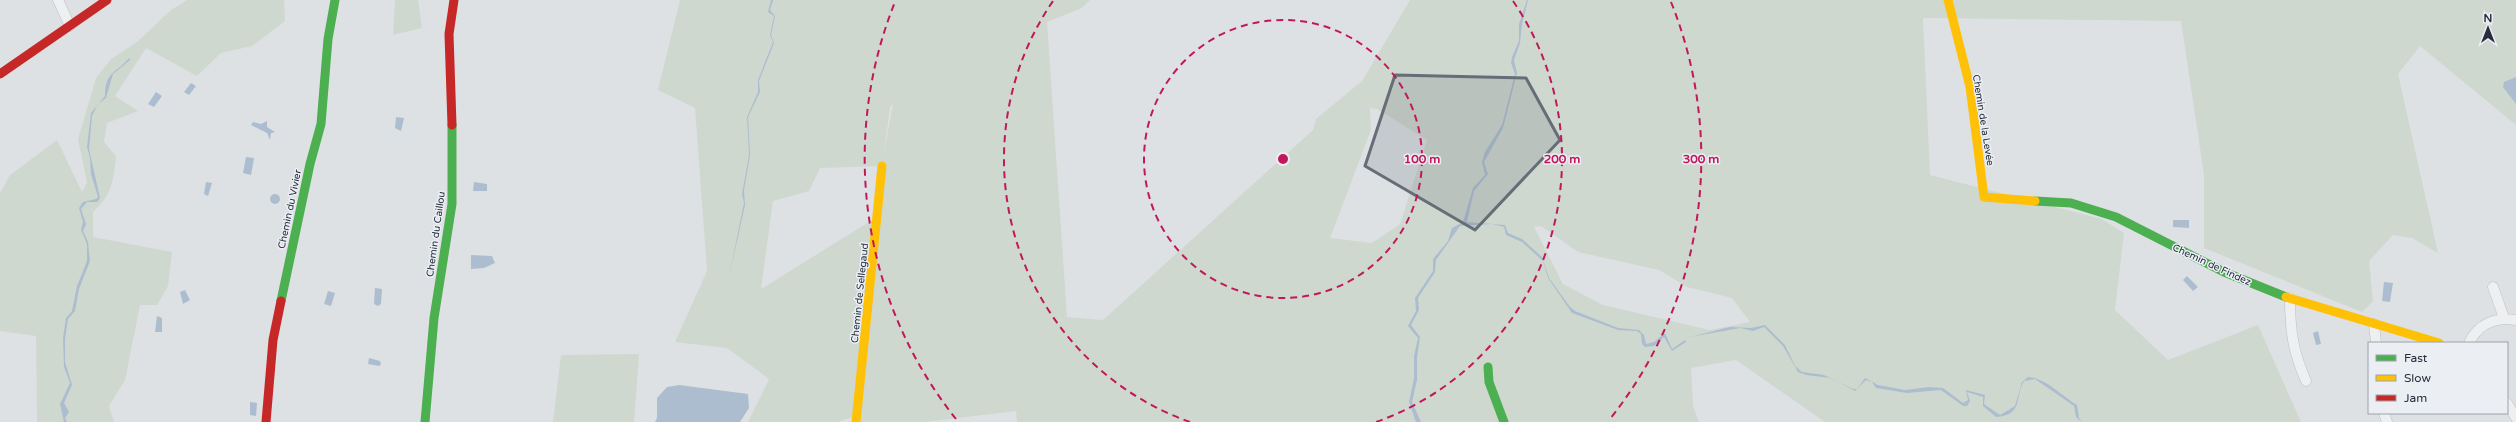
<svg xmlns="http://www.w3.org/2000/svg" width="2516" height="422" font-family="'Varela Round',sans-serif">
	<style>
		.green { fill: #cfd8cf; fill-rule: evenodd }
		.water { fill: #acbdd0 }
		.lines { fill: none; stroke-linecap: round; stroke-linejoin: round }
		.street-casing { stroke: #bdbfc2; stroke-width: 11 }
		.street { stroke: #eeeff1; stroke-width: 10 }
		.fast { stroke: #4caf50; stroke-width: 9 }
		.slow { stroke: #ffc107; stroke-width: 9 }
		.jam { stroke: #c62828; stroke-width: 9 }
		.marked { fill: #666d77; fill-opacity: 0.2; stroke: #666d77; stroke-width: 3; stroke-linejoin: round }
		.ring { fill: none; stroke: #c2185b; stroke-width: 2; stroke-dasharray: 7 5 }
		.labels { text-anchor: middle; stroke-width: 3; stroke-linejoin: round; paint-order: stroke }
		.street-label { font-size: 10px; fill: #262e3d; stroke: #ebeff4 }
		.centre { fill: #c2185b; stroke: #ebeff4; stroke-width: 2 }
		.ring-label { font-size: 12px; text-anchor: middle; font-weight: bold; fill: #c2185b; stroke: #ebeff4; stroke-width: 3; stroke-linejoin: round; paint-order: stroke }
	</style>
	<rect width="100%" height="100%" fill="#dee1e4"/>
	<!-- green -->
	<path class="green" d="M187,0H284L285,21L252,46L221,53L197,76L146,48L115,96L138,111L107,123L104,142L116,156C113,182 113,193 93,212V237L172,252L168,286L157,305H140L125,380L109,406L114,422H37L36,336L0,331V193L10,175L57,140L82,192L87,182L78,139L96,78L111,59L137,42L171,10Z
		M395,0H418L422,28L393,35Z
		M680,0H1090L1082,8L1047,22L1067,317L1103,320L1313,130L1316,119L1362,81L1410,0H2516V125L2420,46L2398,74L2438,253L2412,238L2393,235L2369,261L2373,301L2362,312L2204,248V175L2181,21L1923,18L1930,175L2102,219L2124,233L2115,310L2168,360L2258,325L2301,422H1825L1736,360L1691,368L1693,406L1699,422H1017L1016,411L925,422H856V416L838,422H748L769,379L727,348L675,342L707,271L695,108L658,90ZM893,103L884,154L890,107ZM1370,108L1377,109L1427,140L1400,224L1372,243L1330,238L1371,130ZM882,166L877,217L761,289L773,201L809,191L820,168ZM1541,226L1578,252L1659,270L1687,287L1732,298L1750,322L1710,330L1603,305L1563,284L1534,227Z
		M639,354L634,422H553L561,355Z"/>
	<!-- water -->
	<path class="water" d="M771,0H773L770,10L775,16L771,35L774,43L759,81L760,92L748,117L750,155L744,190L745,205L729,277L744,203L742,194L749,155L747,117L758,92V80L773,42L770,35L774,16L768,12Z
		M1527,0H1528L1522,24L1520,43L1514,60L1517,73L1503,128L1484,162L1488,174L1474,191L1467,222L1505,225L1508,233L1522,239L1542,257L1549,278L1570,307L1575,311L1618,328L1639,330L1644,335L1646,344L1654,342L1665,333L1672,349L1685,340L1686,342L1672,351L1664,337L1654,346L1645,347L1642,344L1641,334L1637,331L1618,330L1572,313L1548,278L1543,261L1522,242L1506,235L1504,227L1492,224L1460,226L1436,260L1435,272L1418,298L1419,310L1411,325L1420,337L1417,358V380L1412,402L1421,422H1416L1409,402L1414,378V356L1418,338L1408,326L1416,311L1415,298L1433,271V259L1448,241L1452,228L1463,222L1473,188L1485,175L1482,162L1485,152L1502,125L1515,74L1511,63L1512,57L1519,41V24Z
		M129,58L130,60L113,74L106,98L98,104L92,116L89,149L100,198L97,202H87L81,209L86,224L83,231L88,242L90,261L79,289L75,311L68,319L65,339V362L72,385L64,403L69,412L65,418L67,422H64L60,404L70,383L64,367L63,338L66,318L72,311L77,286L87,261V244L81,230L83,222L79,208L83,202L96,199L98,197L91,174L90,158L87,147L91,113L105,96C105,71 116,74 129,58Z
		M2516,77V104L2503,87L2504,82Z
		M191,83L196,86L189,95L184,92Z
		M156,92L162,96L154,107L148,104Z
		M396,117L404,118L401,131L395,128Z
		M267,121V127L275,132L271,133L270,140L267,133L251,125L253,122L261,124Z
		M246,157L254,158L251,175L243,173Z
		M206,182L212,183L208,196L204,194Z
		M474,182L487,184V191H473Z
		M270 199a5 5 0 1 1 10 0a5 5 0 1 1-10 0Z
		M2173,220H2189V228L2173,227Z
		M471,255L492,256L495,263L484,268L471,269Z
		M2187,276L2198,287L2193,291L2183,280Z
		M2384,282L2393,283L2390,302L2382,301Z
		M375,288L382,289L381,304L378,306L374,304Z
		M185,290L190,300L183,304L180,292Z
		M328,291L335,293L331,306L324,304Z
		M157,316L162,318V332H155Z
		M1765,325L1785,345L1795,366L1802,372L1824,375L1853,389H1857L1865,378L1878,385L1905,390L1929,387L1943,388L1963,403L1968,400L1966,390L1985,395L1984,404L2000,415L2015,406L2022,382L2028,377C2048,379 2061,396 2077,405L2079,418L2082,422L2076,417L2074,406L2035,379L2024,381C2014,398 2024,415 1996,417L1983,406V397L1967,392L1970,401L1967,406H1963L1941,390L1907,393L1876,388L1872,382L1866,380L1855,391L1831,378L1806,375L1798,372L1783,346L1764,327L1753,331L1740,328L1690,337L1730,327L1751,328Z
		M2318,331L2321,344L2316,345L2313,333Z
		M369,358L380,361L381,364L379,366L368,364Z
		M679,385L748,394L749,408L740,422H655L657,418V398L667,387Z
		M250,402L257,403L256,416L250,415Z"/>
	<g class="lines">
		<defs>
			<path id="street" d="M58,0L70,26
				M2493,287L2504,318
				M2290,298C2290,330 2293,352 2306,381
				M2374,324L2376,343
				M2469,343C2478,324 2495,317 2516,320
				M2507,403L2516,418
				M2384,413L2387,422"/>
		</defs>
		<!-- street casing -->
		<use href="#street" class="street-casing"/>
		<!-- street -->
		<use href="#street" class="street"/>
		<!-- fast -->
		<path class="fast" d="M2035,201L2071,203L2116,217L2224,272L2286,297
			M281,301L310,164L321,124L328,39L335,0
			M1488,367L1489,382L1504,422
			M425,422L434,318L452,204V125"/>
		<!-- slow -->
		<path class="slow" d="M1948,0L1970,87L1984,197L2035,201
			M2286,297L2439,343
			M856,422L882,166"/>
		<!-- jam -->
		<path class="jam" d="M0,74L107,0
			M452,125L449,34L454,0
			M266,422L273,340L281,301"/>
	</g>
	<!-- marked area -->
	<path class="marked" d="M1395,75L1526,78L1560,140L1475,230L1365,166Z"/>
	<!-- distance rings -->
	<g class="ring">
		<circle cx="1283" cy="159" r="139"/>
		<path d="M1190 422A279 279 0 0 1 1053 1M1513 1A279 279 0 0 1 1376 422"/>
		<path d="M956 419A418 418 0 0 1 895 2M1671 2A418 418 0 0 1 1610 419"/>
	</g>
	<g class="labels">
		<!-- street labels -->
		<g class="street-label">
			<text transform="translate(1984 120) rotate(81)" y="4">Chemin de la Levée</text>
			<text transform="translate(289 209) rotate(-78)" y="4">Chemin du Vivier</text>
			<text transform="translate(435 234) rotate(-82)" y="4">Chemin du Caillou</text>
			<text transform="translate(2212 264) rotate(25)" y="4">Chemin de Findez</text>
			<text transform="translate(859 293) rotate(-84)" y="4">Chemin de Sellegaud</text>
		</g>
	</g>
	<circle cx="1283" cy="159" r="6" class="centre"/>
	<g class="ring-label">
		<text x="1422" y="163">100 m</text>
		<text x="1562" y="163">200 m</text>
		<text x="1701" y="163">300 m</text>
	</g>
	<!-- legend -->
	<rect x="2368" y="342" width="140" height="72" fill="#ebeff4" stroke="#9ca2ab"/>
	<rect x="2376" y="355" width="20" height="6" fill="#4caf50" stroke="#9ca2ab"/>
	<text x="2404" y="362" font-size="12" fill="#262e3d">Fast</text>
	<rect x="2376" y="375" width="20" height="6" fill="#ffc107" stroke="#9ca2ab"/>
	<text x="2404" y="382" font-size="12" fill="#262e3d">Slow</text>
	<rect x="2376" y="395" width="20" height="6" fill="#c62828" stroke="#9ca2ab"/>
	<text x="2404" y="402" font-size="12" fill="#262e3d">Jam</text>
	<!-- north arrow -->
	<g transform="translate(2488 28)" stroke="#ebeff4" stroke-width="3" paint-order="stroke">
	<path d="M0-3L7 15L0 10L-7 15Z" fill="#262e3d"/>
	<text y="-6" font-size="11" font-weight="bold" text-anchor="middle" fill="#262e3d">N</text>
	</g>
</svg>
